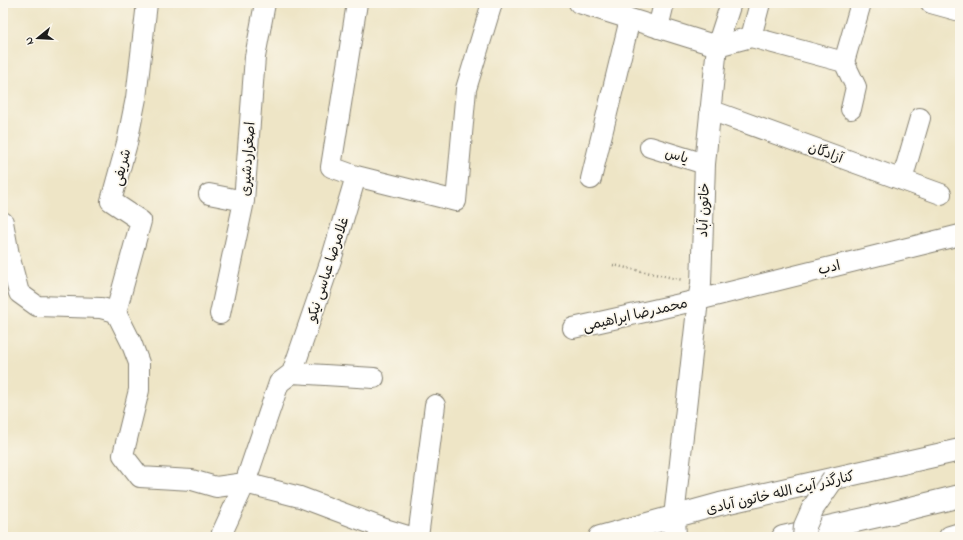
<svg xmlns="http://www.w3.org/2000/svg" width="963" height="540" font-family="'Indie Flower','Playpen Sans Arabic',sans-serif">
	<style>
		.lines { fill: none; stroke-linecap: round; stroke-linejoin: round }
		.minor-casing { stroke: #858071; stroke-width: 22 }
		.major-casing { stroke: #858071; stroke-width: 24 }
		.highway-casing { stroke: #858071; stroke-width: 24 }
		.path { stroke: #858071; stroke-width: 2.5; stroke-dasharray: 1 3; stroke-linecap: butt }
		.minor { stroke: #fff; stroke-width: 20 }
		.major { stroke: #fff; stroke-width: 22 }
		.highway { stroke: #fff; stroke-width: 22 }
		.major-bridge-casing { stroke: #858071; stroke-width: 24; stroke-linecap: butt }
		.major-bridge { stroke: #fff; stroke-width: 22 }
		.labels { text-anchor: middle; stroke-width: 3.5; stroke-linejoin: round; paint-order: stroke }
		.street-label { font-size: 14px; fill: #1c1c1c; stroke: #fbf7ec }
	</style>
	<rect width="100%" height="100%" fill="#fbf7ec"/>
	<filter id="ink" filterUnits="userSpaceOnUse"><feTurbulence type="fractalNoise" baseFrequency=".025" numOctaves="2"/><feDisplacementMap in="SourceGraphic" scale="8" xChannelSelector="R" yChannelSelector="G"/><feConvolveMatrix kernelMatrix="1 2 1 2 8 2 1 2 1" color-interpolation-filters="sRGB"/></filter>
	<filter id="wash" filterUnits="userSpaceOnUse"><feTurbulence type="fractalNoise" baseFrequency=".012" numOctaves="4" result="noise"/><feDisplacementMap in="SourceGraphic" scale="16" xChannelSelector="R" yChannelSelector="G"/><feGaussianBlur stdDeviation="0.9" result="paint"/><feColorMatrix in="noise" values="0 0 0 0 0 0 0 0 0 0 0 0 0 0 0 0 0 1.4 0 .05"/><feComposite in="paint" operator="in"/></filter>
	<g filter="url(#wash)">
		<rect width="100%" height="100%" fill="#eee5c6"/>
	</g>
	<g filter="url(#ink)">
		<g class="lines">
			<defs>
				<path id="minor" d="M579,3L717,46L705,164L701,284L698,300L674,517
					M931,3L960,11
					M658,28L664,3
					M751,37L760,3
					M717,46L751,37L844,62L861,3
					M717,46L731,3
					M844,62L856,87L851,109
					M710,110L941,194
					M650,147L705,164
					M356,176L456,201L466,89L492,3
					M591,179L630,19
					M902,180L920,118
					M209,194L244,201
					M3,222L9,255L19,293L37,306L101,308L116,312L131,342L139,363V390L123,455L140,477L192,480L216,487L245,483L300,497L385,529L411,537
					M116,312L141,221L111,201L127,143L136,98L147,3
					M220,314L244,201L255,57L265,3
					M573,328L698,300L960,235
					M292,373L374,378
					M221,537L222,533L245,483L279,383L292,373L332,257L356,176L331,167L357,3
					M418,537L435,405"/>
				<path id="major" d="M674,517L675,537
					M600,537L720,504L960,450"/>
				<path id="highway" d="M783,537L887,514L960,496
					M950,537L960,534"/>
			</defs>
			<!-- minor casing -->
			<use href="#minor" class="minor-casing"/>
			<!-- major casing -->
			<use href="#major" class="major-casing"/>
			<!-- highway casing -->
			<use href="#highway" class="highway-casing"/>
			<!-- path -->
			<path class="path" d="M613,265L683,280"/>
			<!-- minor -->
			<use href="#minor" class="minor"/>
			<!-- major -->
			<use href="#major" class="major"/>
			<!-- highway -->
			<use href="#highway" class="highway"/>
			<defs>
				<path id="major-bridge" d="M804,537L805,526L813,508L833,479"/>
			</defs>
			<!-- major-bridge casing -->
			<use href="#major-bridge" class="major-bridge-casing"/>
			<!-- major-bridge -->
			<use href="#major-bridge" class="major-bridge"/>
		</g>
	</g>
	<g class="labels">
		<!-- street labels -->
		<g class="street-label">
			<text transform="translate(826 152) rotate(20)" y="5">آزادگان</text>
			<text transform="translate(677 155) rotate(16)" y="5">یاس</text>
			<text transform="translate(247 159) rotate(-86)" y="5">اصغراردشیری</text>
			<text transform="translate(121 167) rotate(-75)" y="5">شریفی</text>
			<text transform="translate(703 210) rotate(-88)" y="5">خاتون آباد</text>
			<text transform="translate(829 267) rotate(-14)" y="5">ادب</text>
			<text transform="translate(327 269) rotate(-72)" y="5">غلامرضا عباسی نیکو</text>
			<text transform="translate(635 314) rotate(-13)" y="5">محمدرضا ابراهیمی</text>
			<text transform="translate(780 492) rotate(-13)" y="5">کنارگذر آیت الله خاتون آبادی</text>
		</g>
	</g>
	<!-- margin -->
	<rect width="963" height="540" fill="none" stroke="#fbf7ec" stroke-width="16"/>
	<!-- north arrow -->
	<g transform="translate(38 38) rotate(252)" stroke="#fbf7ec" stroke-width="3" paint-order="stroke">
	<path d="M0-3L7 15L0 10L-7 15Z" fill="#1c1c1c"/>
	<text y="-6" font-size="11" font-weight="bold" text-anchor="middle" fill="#1c1c1c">N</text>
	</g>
</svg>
